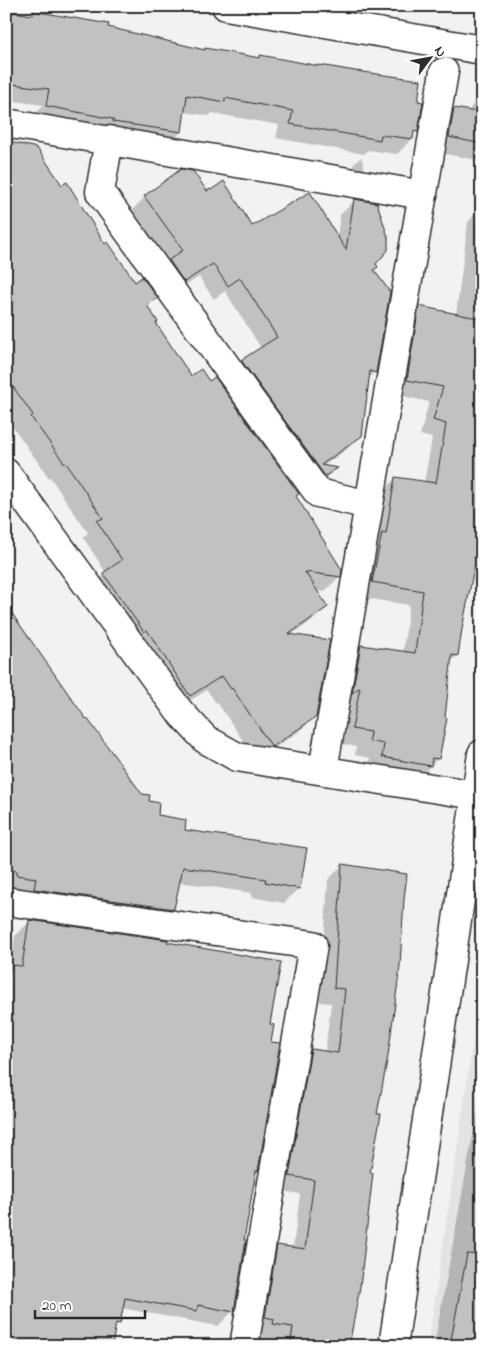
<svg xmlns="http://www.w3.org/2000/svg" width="488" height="1352" font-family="'Indie Flower',sans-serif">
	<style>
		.built { fill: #e3e3e3 }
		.shadow { fill: #0003 }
		.building { fill: #c1c1c1; stroke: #2b2b2b }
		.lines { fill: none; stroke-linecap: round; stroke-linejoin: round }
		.street-casing { stroke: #2b2b2b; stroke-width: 31 }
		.secondary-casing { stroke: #2b2b2b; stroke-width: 31 }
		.street { stroke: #fff; stroke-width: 28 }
		.secondary { stroke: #fff; stroke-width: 28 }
	</style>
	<rect width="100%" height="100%" fill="#f2f2f2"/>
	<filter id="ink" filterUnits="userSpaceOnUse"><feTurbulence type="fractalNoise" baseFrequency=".02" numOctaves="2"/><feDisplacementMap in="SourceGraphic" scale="10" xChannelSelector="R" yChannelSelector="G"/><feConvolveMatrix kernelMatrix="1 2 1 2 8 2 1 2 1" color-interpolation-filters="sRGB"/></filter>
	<g filter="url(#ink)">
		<!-- built -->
		<path class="built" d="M482,979V1346H428Z"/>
		<!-- shadow -->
		<path class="shadow" d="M450,6H482V12Z
			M34,12L204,51L205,49L258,59L260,57L417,102V131L413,135L412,139L397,154L368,150L364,154L276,138L279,125L212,113L209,116L184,112L181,132L166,147L29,120L44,105L6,100V13L30,16Z
			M482,96V161L435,152L439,124L454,109L470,112V108Z
			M6,151L105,246L135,283L156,298L147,307L155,324L191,378L295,497L341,570L339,577L324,592L316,590L327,606L312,621L291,635L315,716L300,731L256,760L217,702L216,703L207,690L175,710L89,589L106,573L83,537L88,533L50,477L49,478L6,417Z
			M361,157L365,169L357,177L352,176L353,165Z
			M207,193L251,228L337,237L340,215L355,200L374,264L373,270L375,372L367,380L361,436L346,450L323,466L335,468L322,482L228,375L242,361L261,348L225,291L214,299L199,277L170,295L155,275L168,262L131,211L145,197Z
			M482,193V514L461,629L457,656L450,662L438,759L423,773L368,771L370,758L355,755L356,747L338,743L346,661L361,646L403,652L409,605L358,597L381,493L396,478L424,483L432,438L420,435L429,402L393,394L405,322L420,308L456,315L468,222L479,210Z
			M86,720L148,803L156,816L299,888L284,903L251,897L252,893L179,882L173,909L158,924L6,890V755Z
			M342,865L376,1115L348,1346H258L263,1261L278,1246L293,1248L300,1194L275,1190L297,1065L311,1050L325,1052L331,1003L320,1002L328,880Z
			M30,921L166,943L269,1025L270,1043L257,1171L254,1173L233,1311L218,1326L46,1294L39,1329L122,1346H6V966H11L15,936Z
			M482,1099V1330L478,1346H434L479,1102Z"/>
		<!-- building -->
		<path class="building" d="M6,11L33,15V11L109,24L108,27L205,50V48L260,58V55L319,66L320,65L355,71L421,80L418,101L423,102L418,132L414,131L413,139L381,135L380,140L290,124L293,111L225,98V102L187,95L182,132L113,122V119L46,106L49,89L6,83Z
			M454,108L482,113V144L449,137Z
			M6,141L37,148L62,185L67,182L105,244L108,242L135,282L142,277L158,298L147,305L158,322L156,323L191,376L201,369L209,381L215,377L299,494L296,496L342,570L341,577L305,572L328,607L289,634L330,640L316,717L272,747L232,688L231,689L222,676L190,696L147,630L144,632L103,573L122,560L97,521L103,518L66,463L65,464L31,417L33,415L6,377Z
			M181,169L193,171L207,191L210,189L211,190L224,181L252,226L310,192L346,250L354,199L377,203L388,237V250L376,264L378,267L374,270L390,292L376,373L370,371L362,436L321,465L338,468L325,476L241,360L277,337L240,278L228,286L213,264L184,282L169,260L183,250L144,196Z
			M419,306L482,319V520L474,558H476L462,629L458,656L452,655L445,717L447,718L439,759L432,758L431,766L382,757L384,744L369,741L370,732L352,729L360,687L352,693L361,645L415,653L423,591L372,582L382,533L386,534L395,477L436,483L446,424L433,420L443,387L407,380Z
			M6,605L86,719L87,718L142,794L150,795L149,801L159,803L158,815L186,820L185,830L307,848L300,889L265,882L266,879L183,867L174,909L34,889L36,878L16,875L17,871L6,869Z
			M342,864L407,874L404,899L400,966L388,1056L377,1114H381L370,1173H373L360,1287L349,1346H290L293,1327L273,1324L274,1319L265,1317L277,1245L305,1249L314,1180L289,1176L311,1049L338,1053L345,989L334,988Z
			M29,920L168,940L167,942L281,962L270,1024L274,1025L271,1042L280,1043L258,1171H256L244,1240H246L234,1312L198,1305L197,1311L125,1298L120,1324L116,1323L112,1346H6V992L11,965L22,966Z
			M467,1254L482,1255V1346H450Z"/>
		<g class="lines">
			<defs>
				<path id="street" d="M6,123L423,195
					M109,140L100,192L318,493L369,505
					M6,473L179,711L205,739L237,757L476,795
					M323,770L444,72
					M6,901L313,945L244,1346"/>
				<path id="secondary" d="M226,6L482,50
					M393,1346L482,754"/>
			</defs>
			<!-- street casing -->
			<use href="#street" class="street-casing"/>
			<!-- secondary casing -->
			<use href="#secondary" class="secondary-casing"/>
			<!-- street -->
			<use href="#street" class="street"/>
			<!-- secondary -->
			<use href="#secondary" class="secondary"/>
		</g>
	</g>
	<!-- margin -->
	<rect width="488" height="1352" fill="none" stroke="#fff" stroke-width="25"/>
	<rect x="12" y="12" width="463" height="1327" fill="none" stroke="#2b2b2b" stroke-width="2" filter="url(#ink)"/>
	<!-- north arrow -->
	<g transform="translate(430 58) rotate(58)" stroke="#ffffff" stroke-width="4" paint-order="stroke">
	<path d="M0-4L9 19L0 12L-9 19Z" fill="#2b2b2b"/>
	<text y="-8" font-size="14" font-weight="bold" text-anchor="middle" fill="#2b2b2b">N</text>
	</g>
	<!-- scale -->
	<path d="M35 1310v8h110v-8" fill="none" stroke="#2b2b2b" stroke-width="2.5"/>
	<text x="42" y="1310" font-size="15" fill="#2b2b2b" stroke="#ffffff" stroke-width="4" paint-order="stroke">20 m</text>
</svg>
